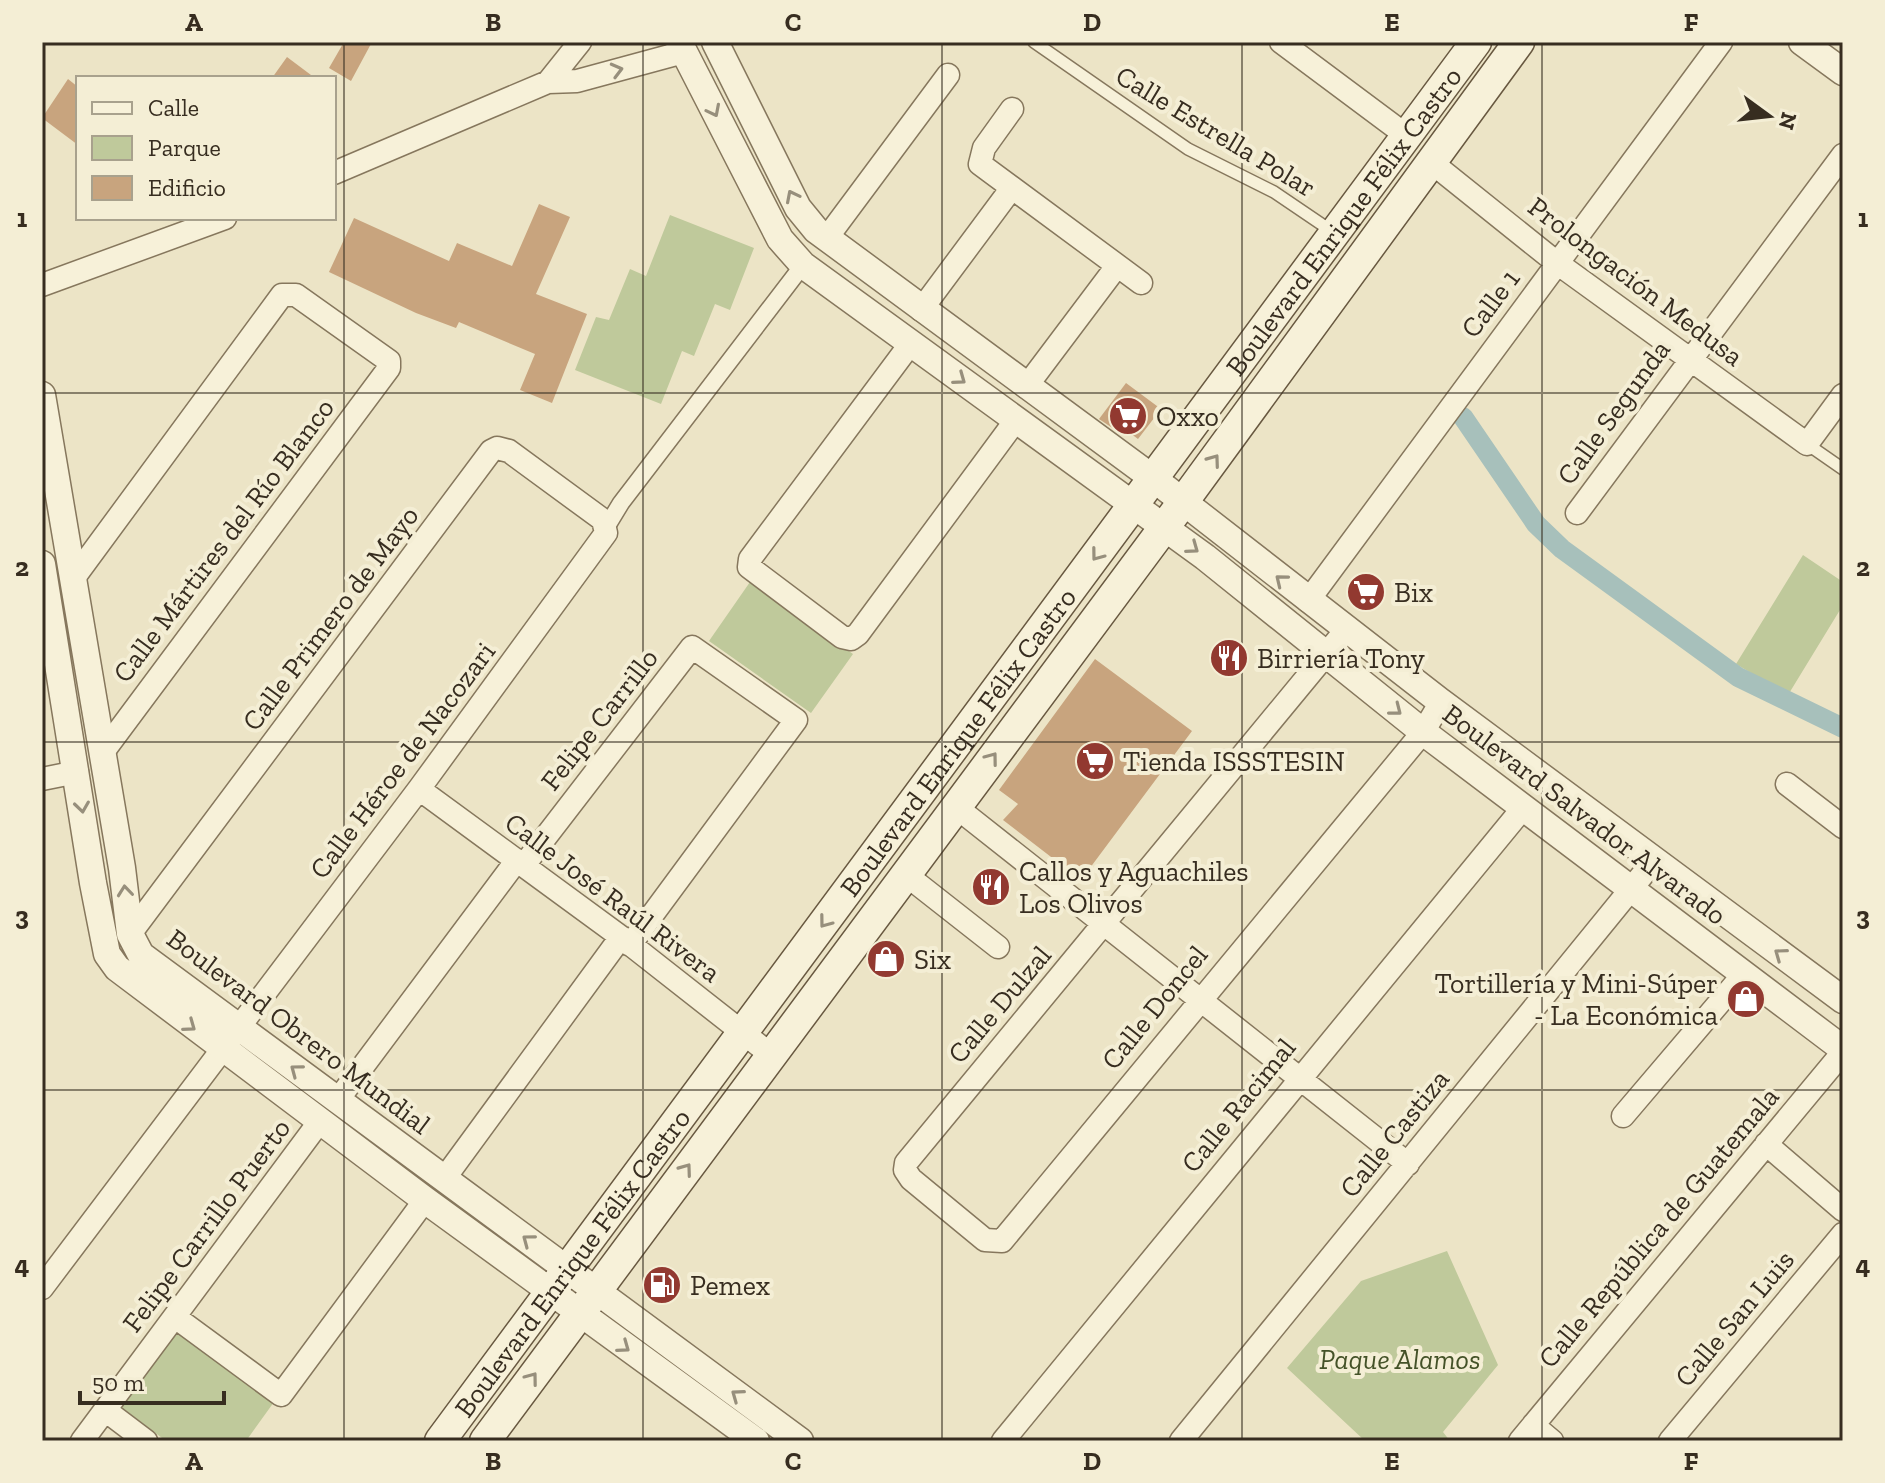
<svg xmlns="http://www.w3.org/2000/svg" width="1885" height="1483" font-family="'Zilla Slab',serif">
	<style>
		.green { fill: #bfc99b }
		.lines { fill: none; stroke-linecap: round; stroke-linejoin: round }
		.canal { stroke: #a7c0bb; stroke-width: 20 }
		.building { fill: #c8a47e }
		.service-casing { stroke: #86775d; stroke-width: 14 }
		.pedestrian-casing { stroke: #86775d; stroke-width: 19 }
		.minor-casing { stroke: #86775d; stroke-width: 25 }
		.tertiary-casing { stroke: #86775d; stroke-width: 29 }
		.secondary-casing { stroke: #685840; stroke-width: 33 }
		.service { stroke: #f7f1d9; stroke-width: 11 }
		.pedestrian { stroke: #f7f1d9; stroke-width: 16 }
		.minor { stroke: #f7f1d9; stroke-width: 22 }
		.tertiary { stroke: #f7f1d9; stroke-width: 26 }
		.secondary { stroke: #f7f1d9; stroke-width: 30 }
		.oneway { stroke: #978f7c }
		.grid { fill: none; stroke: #372d20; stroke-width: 2; stroke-opacity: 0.55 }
		.labels { text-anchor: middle; stroke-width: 8; stroke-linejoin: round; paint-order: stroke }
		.street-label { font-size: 28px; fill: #372d20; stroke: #f4eed5 }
		.poi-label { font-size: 28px; fill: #372d20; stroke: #f4eed5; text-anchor: start }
		.park-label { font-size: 28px; font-style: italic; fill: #445228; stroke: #f4eed5 }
		.neatline { fill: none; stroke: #372d20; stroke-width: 3 }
		.grid-label { font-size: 26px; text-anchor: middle; font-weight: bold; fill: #372d20 }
	</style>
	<rect width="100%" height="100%" fill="#ece4c6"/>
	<!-- green -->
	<path class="green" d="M670,215L754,248L730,310L715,304L694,356L682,351L661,404L575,370L596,317L609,320L630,269L646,276Z
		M1803,555L1843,582V605L1788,695L1736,664Z
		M750,582L853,654L811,713L709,641Z
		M1447,1251L1498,1365L1443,1432L1450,1441H1365L1287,1368L1361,1281Z
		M176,1331L274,1402L246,1441H166L121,1407Z"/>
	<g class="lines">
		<!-- canal -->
		<path class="canal" d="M1463,417L1536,524L1562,549L1738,677L1843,728"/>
	</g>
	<!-- building -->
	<path class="building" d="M344,42H372L351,81L329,68Z
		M287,57L315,78H272Z
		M68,79L78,87V145L42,118Z
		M539,204L570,217L536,294L587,314L552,403L520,390L535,354L459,322L456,328L416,313L329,272L354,218L449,261L457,243L512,266Z
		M1126,383L1161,409L1138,439L1118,424L1114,429L1099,419Z
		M1095,659L1192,731L1081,880L1003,820L1018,804L999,790Z"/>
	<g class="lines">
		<defs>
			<path id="service" d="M1034,42L1188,149L1274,192L1333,232
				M1807,444L1843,469"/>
			<path id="pedestrian" d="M607,526L621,503L803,265"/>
			<path id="minor" d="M1281,42L1407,136
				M548,82L580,42
				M1012,109L984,148L980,164L1141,283
				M1431,162L1557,263L1807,444L1843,395
				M334,173L548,82L577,81L684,52
				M826,239L948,75
				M42,285L225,218
				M921,310L1011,189
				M911,343L750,559L749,567L842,637L851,639L858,634L1016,420
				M1026,387L1117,266
				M1577,513L1843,155
				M73,579L282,295H296L389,361V368L103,752
				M1308,601L1721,42
				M1346,630L906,1163L905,1170L911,1179L985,1240L1002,1241L1423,732L1441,702
				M42,779L77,772
				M1787,784L1843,827
				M419,789L621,937L770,1054
				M956,807L1408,1164
				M524,865L692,647L796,720L630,945
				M905,874L998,947
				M337,1101L517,860
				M1623,1116L1743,975
				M1766,1144L1843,1210
				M444,1179L621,937
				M42,1288L419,789L606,533L603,520L509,451L497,448L491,451L130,934
				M175,1317L281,1395L425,1200
				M105,1410L146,1441
				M1533,1425L1552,1441
				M82,1441L320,1121
				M1003,1441L1523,808
				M1181,1441L1653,862
				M1520,1441L1843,1052
				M1670,1441L1843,1234"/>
			<path id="tertiary" d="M679,42L780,239L803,265L1205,557L1423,732L1843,1049
				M715,42L798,208L816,230L1154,479L1441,702L1843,1000
				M1802,42L1843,72
				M42,395L122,868L130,934L141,955L800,1441
				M42,564L93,883L107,954L117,968L425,1200L756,1441"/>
			<g id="secondary">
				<path id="s1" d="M440,1441L1476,42"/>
				<path d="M485,1441L1183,502L1519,42"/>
			</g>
		</defs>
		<!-- service casing -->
		<use href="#service" class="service-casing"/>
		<!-- pedestrian casing -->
		<use href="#pedestrian" class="pedestrian-casing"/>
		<!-- minor casing -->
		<use href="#minor" class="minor-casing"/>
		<!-- tertiary casing -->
		<use href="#tertiary" class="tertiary-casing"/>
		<!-- secondary casing -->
		<use href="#secondary" class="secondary-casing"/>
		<!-- service -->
		<use href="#service" class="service"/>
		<!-- pedestrian -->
		<use href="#pedestrian" class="pedestrian"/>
		<!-- minor -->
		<use href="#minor" class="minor"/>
		<!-- tertiary -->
		<use href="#tertiary" class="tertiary"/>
		<!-- secondary -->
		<use href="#secondary" class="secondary"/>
	</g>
	<!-- one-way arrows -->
	<defs><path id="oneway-chevron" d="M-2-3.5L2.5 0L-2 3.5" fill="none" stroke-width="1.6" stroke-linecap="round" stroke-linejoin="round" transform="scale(2)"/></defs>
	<g class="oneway">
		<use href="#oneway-chevron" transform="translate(617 70) rotate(-15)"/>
		<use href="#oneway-chevron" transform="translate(714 111) rotate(63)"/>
		<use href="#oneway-chevron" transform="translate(792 196) rotate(-117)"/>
		<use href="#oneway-chevron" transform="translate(960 379) rotate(36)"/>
		<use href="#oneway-chevron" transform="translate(1214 460) rotate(-54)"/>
		<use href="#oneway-chevron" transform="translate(1193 548) rotate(36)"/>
		<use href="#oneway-chevron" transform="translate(1097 555) rotate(127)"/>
		<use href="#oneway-chevron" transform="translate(1281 580) rotate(-141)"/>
		<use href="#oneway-chevron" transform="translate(1396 710) rotate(38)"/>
		<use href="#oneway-chevron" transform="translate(992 758) rotate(-53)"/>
		<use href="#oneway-chevron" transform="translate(82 807) rotate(82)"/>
		<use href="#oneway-chevron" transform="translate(125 891) rotate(-96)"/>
		<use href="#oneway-chevron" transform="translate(825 922) rotate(127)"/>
		<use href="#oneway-chevron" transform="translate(1780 954) rotate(-144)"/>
		<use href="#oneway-chevron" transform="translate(190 1026) rotate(36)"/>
		<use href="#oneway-chevron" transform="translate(296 1070) rotate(-143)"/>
		<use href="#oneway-chevron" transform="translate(686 1169) rotate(-54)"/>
		<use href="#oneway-chevron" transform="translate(528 1240) rotate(-143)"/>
		<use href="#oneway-chevron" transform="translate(624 1347) rotate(36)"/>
		<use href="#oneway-chevron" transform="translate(532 1378) rotate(-53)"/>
		<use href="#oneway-chevron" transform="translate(737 1395) rotate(-144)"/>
	</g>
	<!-- grid -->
	<path class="grid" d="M344,42V1441M643,42V1441M942,42V1441M1242,42V1441M1542,42V1441M42,393H1843M42,742H1843M42,1090H1843"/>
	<!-- icons -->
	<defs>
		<symbol id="supermarket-disc" viewBox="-11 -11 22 22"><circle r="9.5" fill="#923930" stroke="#f4eed5"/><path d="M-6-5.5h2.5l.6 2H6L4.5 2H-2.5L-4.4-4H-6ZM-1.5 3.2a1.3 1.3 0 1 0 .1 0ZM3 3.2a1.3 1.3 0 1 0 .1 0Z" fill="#fff"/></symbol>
		<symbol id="restaurant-disc" viewBox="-11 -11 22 22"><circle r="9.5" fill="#923930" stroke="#f4eed5"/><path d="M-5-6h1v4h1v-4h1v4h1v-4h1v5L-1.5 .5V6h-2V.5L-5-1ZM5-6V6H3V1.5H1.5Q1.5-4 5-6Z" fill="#fff"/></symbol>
		<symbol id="shop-disc" viewBox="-11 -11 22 22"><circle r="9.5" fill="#923930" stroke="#f4eed5"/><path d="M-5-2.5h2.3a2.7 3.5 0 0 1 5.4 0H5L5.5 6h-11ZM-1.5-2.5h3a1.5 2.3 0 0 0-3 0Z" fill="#fff"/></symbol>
		<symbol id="fuel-disc" viewBox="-11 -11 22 22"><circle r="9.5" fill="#923930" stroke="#f4eed5"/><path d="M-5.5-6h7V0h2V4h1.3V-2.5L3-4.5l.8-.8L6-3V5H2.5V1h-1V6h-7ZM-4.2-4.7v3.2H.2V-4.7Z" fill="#fff"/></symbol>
	</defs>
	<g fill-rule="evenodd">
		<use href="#supermarket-disc" x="1106" y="394" width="44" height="44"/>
		<use href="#supermarket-disc" x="1344" y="570" width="44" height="44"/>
		<use href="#restaurant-disc" x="1207" y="636" width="44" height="44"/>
		<use href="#supermarket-disc" x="1073" y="739" width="44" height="44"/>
		<use href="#restaurant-disc" x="969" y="865" width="44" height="44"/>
		<use href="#shop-disc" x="864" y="937" width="44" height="44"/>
		<use href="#shop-disc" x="1724" y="977" width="44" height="44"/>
		<use href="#fuel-disc" x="640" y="1263" width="44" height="44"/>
	</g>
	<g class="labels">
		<!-- street labels -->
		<g class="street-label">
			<text transform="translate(1216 131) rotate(31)" y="10">Calle Estrella Polar</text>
			<text dy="10" stroke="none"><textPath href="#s1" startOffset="1518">Boulevard Enrique Félix Castro</textPath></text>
			<text transform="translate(1636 281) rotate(37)" y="10">Prolongación Medusa</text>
			<text transform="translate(1490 303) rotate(-53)" y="10">Calle 1</text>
			<text transform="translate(1613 412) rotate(-54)" y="10">Calle Segunda</text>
			<text transform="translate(223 540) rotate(-53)" y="10">Calle Mártires del Río Blanco</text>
			<text transform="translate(330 618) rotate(-53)" y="10">Calle Primero de Mayo</text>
			<text transform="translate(599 719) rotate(-52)" y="10">Felipe Carrillo</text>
			<text dy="10" stroke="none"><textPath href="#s1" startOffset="870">Boulevard Enrique Félix Castro</textPath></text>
			<text transform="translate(402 760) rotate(-53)" y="10">Calle Héroe de Nacozari</text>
			<text transform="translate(1585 814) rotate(37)" y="10">Boulevard Salvador Alvarado</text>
			<text transform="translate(613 897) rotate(37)" y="10">Calle José Raúl Rivera</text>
			<text transform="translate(999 1004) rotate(-50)" y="10">Calle Dulzal</text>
			<text transform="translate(1154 1007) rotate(-51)" y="10">Calle Doncel</text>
			<text transform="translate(299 1031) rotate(37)" y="10">Boulevard Obrero Mundial</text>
			<text transform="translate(1238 1105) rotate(-51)" y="10">Calle Racimal</text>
			<text transform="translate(1394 1133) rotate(-51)" y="10">Calle Castiza</text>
			<text transform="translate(206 1225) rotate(-53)" y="10">Felipe Carrillo Puerto</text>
			<text transform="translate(1658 1227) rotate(-50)" y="10">Calle República de Guatemala</text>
			<text dy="10" stroke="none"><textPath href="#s1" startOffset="222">Boulevard Enrique Félix Castro</textPath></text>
			<text transform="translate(1734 1318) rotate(-50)" y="10">Calle San Luis</text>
		</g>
		<!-- poi labels -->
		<g class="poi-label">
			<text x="1156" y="426">Oxxo</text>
			<text x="1394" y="602">Bix</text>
			<text x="1257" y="668">Birriería Tony</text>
			<text x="1123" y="771">Tienda ISSSTESIN</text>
			<text x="1019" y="881">Callos y Aguachiles<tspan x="1019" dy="32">Los Olivos</tspan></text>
			<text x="914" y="969">Six</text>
			<text x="1718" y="993" text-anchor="end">Tortillería y Mini-Súper<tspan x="1718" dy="32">- La Económica</tspan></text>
			<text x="690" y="1295">Pemex</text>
		</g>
		<!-- park labels -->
		<g class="park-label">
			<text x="1400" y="1369">Paque Alamos</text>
		</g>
	</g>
	<!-- border -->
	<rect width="1885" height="1483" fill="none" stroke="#f4eed5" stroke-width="88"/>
	<!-- legend -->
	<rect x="76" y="76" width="260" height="144" fill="#f4eed5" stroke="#a8a18d" stroke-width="2"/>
	<rect x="92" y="102" width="40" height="12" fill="#f7f1d9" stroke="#a8a18d" stroke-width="2"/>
	<text x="148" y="116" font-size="24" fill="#372d20">Calle</text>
	<rect x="92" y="136" width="40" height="24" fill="#bfc99b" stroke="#a8a18d" stroke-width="2"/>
	<text x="148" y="156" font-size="24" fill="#372d20">Parque</text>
	<rect x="92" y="176" width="40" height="24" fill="#c8a47e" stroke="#a8a18d" stroke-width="2"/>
	<text x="148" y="196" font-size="24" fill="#372d20">Edificio</text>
	<!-- north arrow -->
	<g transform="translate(1769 116) rotate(105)" stroke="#f4eed5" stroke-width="6" paint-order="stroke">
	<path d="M0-6L14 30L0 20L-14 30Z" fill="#372d20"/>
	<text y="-12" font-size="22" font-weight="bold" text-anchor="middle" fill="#372d20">N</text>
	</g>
	<!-- scale -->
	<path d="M80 1391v12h144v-12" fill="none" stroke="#372d20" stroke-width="4"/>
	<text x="92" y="1391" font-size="24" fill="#372d20" stroke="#f4eed5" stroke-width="6" paint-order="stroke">50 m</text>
	<rect x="44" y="44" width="1797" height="1395" class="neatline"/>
	<g class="grid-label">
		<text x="194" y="31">A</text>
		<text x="493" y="31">B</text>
		<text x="793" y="31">C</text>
		<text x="1092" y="31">D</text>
		<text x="1392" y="31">E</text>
		<text x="1691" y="31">F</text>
		<text x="22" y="227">1</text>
		<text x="1863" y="227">1</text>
		<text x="22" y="576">2</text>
		<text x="1863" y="576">2</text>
		<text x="22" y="925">3</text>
		<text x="1863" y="925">3</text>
		<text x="22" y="1274">4</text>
		<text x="1863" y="1274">4</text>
		<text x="194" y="1470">A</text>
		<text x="493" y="1470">B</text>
		<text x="793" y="1470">C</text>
		<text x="1092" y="1470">D</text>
		<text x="1392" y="1470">E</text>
		<text x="1691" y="1470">F</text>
	</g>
</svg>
